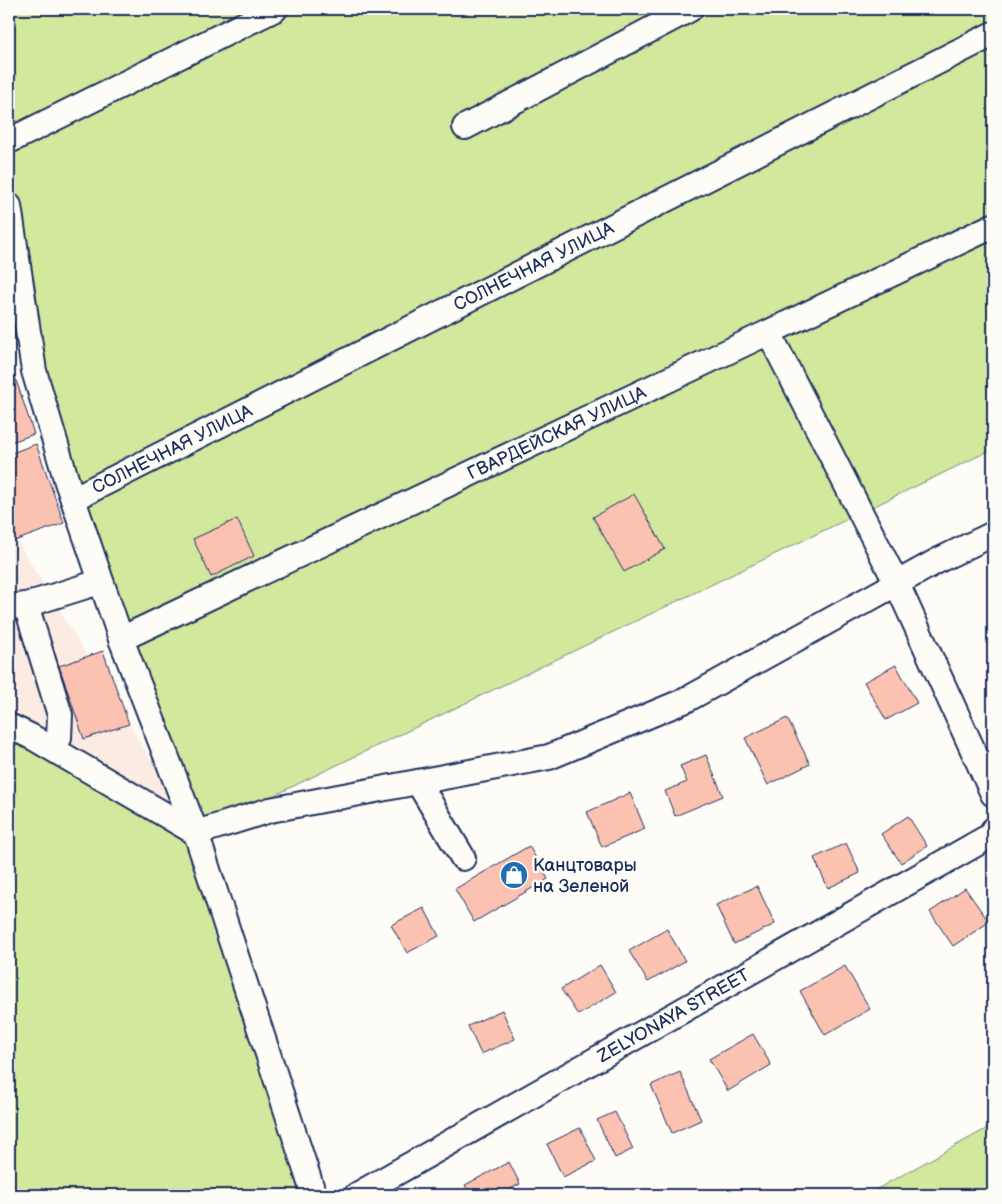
<svg xmlns="http://www.w3.org/2000/svg" width="1002" height="1204" font-family="'Balsamiq Sans',sans-serif">
	<style>
		.built { fill: #fcebe2 }
		.green { fill: #d2e89d; stroke: #768c7e }
		.building { fill: #fbc2b1; stroke: #1b2f5e }
		.lines { fill: none; stroke-linecap: round; stroke-linejoin: round }
		.minor-casing { stroke: #1b2f5e; stroke-width: 28 }
		.minor { stroke: #fdfcf7; stroke-width: 24 }
		.labels { text-anchor: middle; stroke-width: 5; stroke-linejoin: round; paint-order: stroke }
		.street-label { font-size: 18px; fill: #1b2f5e; stroke: #fdfcf7 }
		.poi-label { font-size: 18px; fill: #1b2f5e; stroke: #fdfcf7; text-anchor: start }
	</style>
	<rect width="100%" height="100%" fill="#fdfcf7"/>
	<filter id="ink" filterUnits="userSpaceOnUse"><feTurbulence type="fractalNoise" baseFrequency=".02" numOctaves="2"/><feDisplacementMap in="SourceGraphic" scale="10" xChannelSelector="R" yChannelSelector="G"/><feConvolveMatrix kernelMatrix="1 2 1 2 8 2 1 2 1" color-interpolation-filters="sRGB"/></filter>
	<g filter="url(#ink)">
		<!-- built -->
		<path class="built" d="M9,528L196,833L59,738L9,726Z"/>
		<!-- green -->
		<path class="green" d="M9,9H993V449L196,833L314,1195H9V726L195,832L121,639L9,248Z
			M993,1125V1195H866Z"/>
		<!-- building -->
		<path class="building" d="M14,374L34,434L9,443V375Z
			M36,444L64,523L9,543V454Z
			M634,494L665,549L624,572L593,517Z
			M237,519L254,556L211,577L193,539Z
			M103,651L129,724L84,739L59,666Z
			M896,665L917,703L886,720L864,682Z
			M787,718L810,764L768,785L745,738Z
			M706,755L723,796L675,816L665,791L687,782L680,766Z
			M630,793L645,829L602,847L587,812Z
			M908,816L927,846L901,863L881,834Z
			M846,843L860,873L828,888L814,858Z
			M529,846L548,879L474,922L455,889Z
			M757,886L775,924L734,944L716,905Z
			M965,888L989,922L953,946L930,912Z
			M424,908L439,936L407,953L391,925Z
			M667,929L685,961L648,982L629,951Z
			M600,965L616,992L578,1015L561,989Z
			M845,966L870,1009L825,1035L800,991Z
			M502,1010L515,1039L481,1054L468,1026Z
			M753,1034L771,1065L728,1091L709,1059Z
			M680,1072L701,1120L672,1133L651,1085Z
			M615,1112L633,1149L615,1158L597,1120Z
			M580,1128L596,1161L563,1177L547,1144Z
			M509,1162L520,1184L499,1195H471L465,1185Z"/>
		<g class="lines">
			<defs>
				<g id="minor">
					<path d="M465,127L690,9"/>
					<path d="M9,141L275,9"/>
					<path d="M9,206L34,371L67,482L121,639L196,833L314,1195"/>
					<path d="M769,333L897,584L993,794"/>
					<path id="s1" d="M73,499L993,34"/>
					<path d="M26,605L60,715L59,738"/>
					<path d="M9,607L26,605L96,583"/>
					<path id="s2" d="M121,639L993,226"/>
					<path d="M9,726L32,737L196,833L270,810L549,757L686,700L939,560L993,534"/>
					<path d="M418,782L463,858"/>
					<path id="s3" d="M357,1195L990,836L993,830"/>
				</g>
			</defs>
			<!-- minor casing -->
			<use href="#minor" class="minor-casing"/>
			<!-- minor -->
			<use href="#minor" class="minor"/>
		</g>
	</g>
	<!-- icons -->
	<defs>
		<symbol id="shop-disc" viewBox="-11 -11 22 22"><circle r="9.5" fill="#1f6fb2" stroke="#fdfcf7"/><path d="M-5-2.5h2.3a2.7 3.5 0 0 1 5.4 0H5L5.5 6h-11ZM-1.5-2.5h3a1.5 2.3 0 0 0-3 0Z" fill="#fff"/></symbol>
	</defs>
	<g fill-rule="evenodd">
		<use href="#shop-disc" x="498" y="859" width="32" height="32"/>
	</g>
	<g class="labels">
		<!-- street labels -->
		<g class="street-label">
			<text dy="6" stroke="none"><textPath href="#s1" startOffset="516">СОЛНЕЧНАЯ УЛИЦА</textPath></text>
			<text dy="6" stroke="none"><textPath href="#s2" startOffset="482">ГВАРДЕЙСКАЯ УЛИЦА</textPath></text>
			<text dy="6" stroke="none"><textPath href="#s1" startOffset="111">СОЛНЕЧНАЯ УЛИЦА</textPath></text>
			<text dy="6" stroke="none"><textPath href="#s3" startOffset="364">ZELYONAYA STREET</textPath></text>
		</g>
		<!-- poi labels -->
		<g class="poi-label">
			<text x="533" y="871">Канцтовары<tspan x="533" dy="21">на Зеленой</tspan></text>
		</g>
	</g>
	<!-- margin -->
	<rect width="1002" height="1204" fill="none" stroke="#fdfcf7" stroke-width="30"/>
	<rect x="15" y="15" width="972" height="1174" fill="none" stroke="#1b2f5e" stroke-width="2" filter="url(#ink)"/>
</svg>
